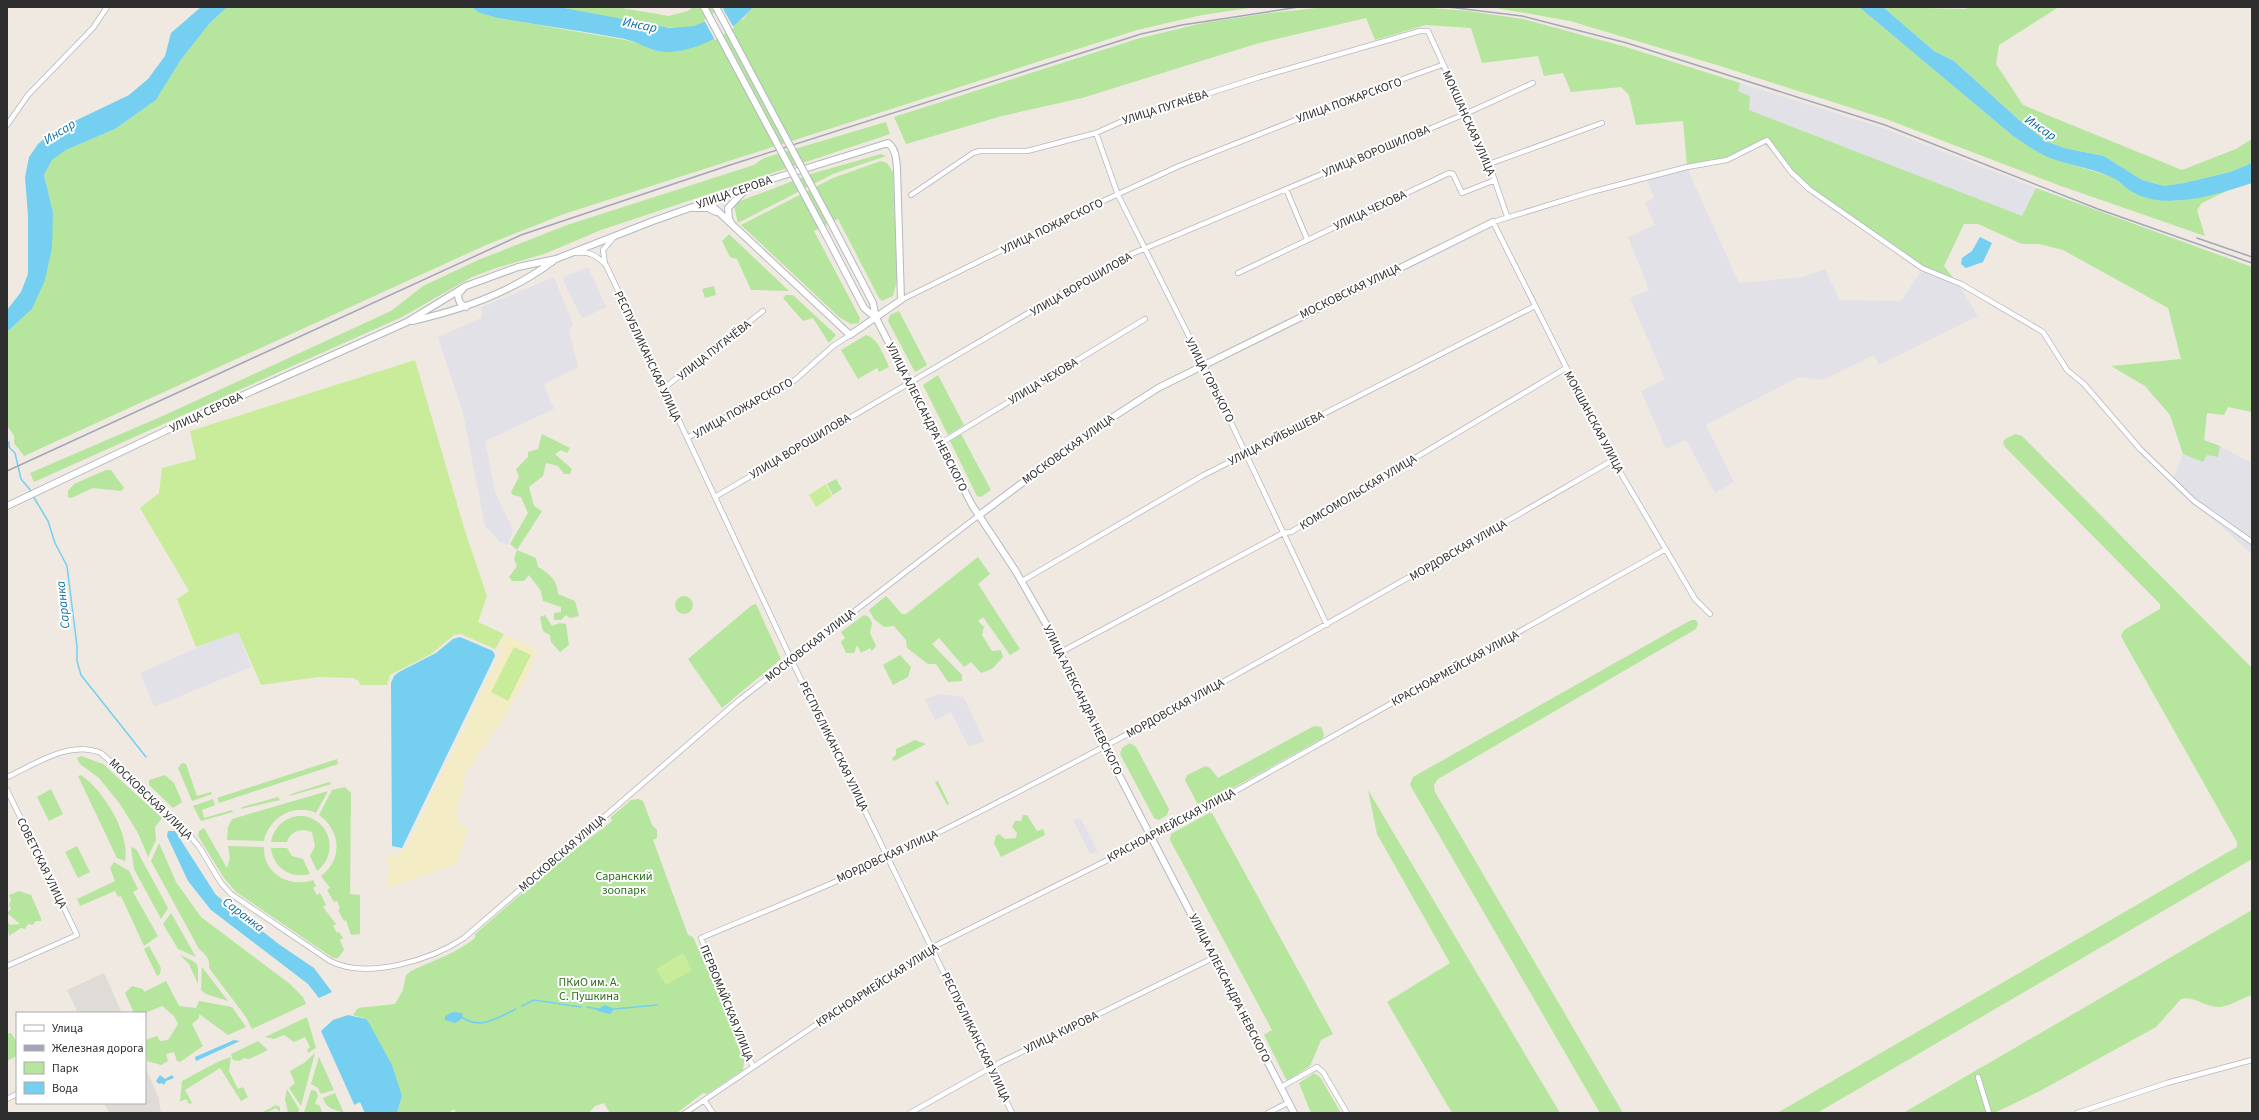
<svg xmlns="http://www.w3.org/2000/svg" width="2259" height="1120" font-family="'Source Sans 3',sans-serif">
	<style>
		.industrial { fill: #e3e1e8 }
		.green { fill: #b6e59e }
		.sand { fill: #f3ecc5 }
		.pitch { fill: #c9ec9a }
		.plaza { fill: #dfdcd8 }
		.water { fill: #75cff0 }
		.pier { fill: #efe9e1 }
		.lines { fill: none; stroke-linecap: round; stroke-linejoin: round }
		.stream { stroke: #75cff0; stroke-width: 1.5 }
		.street-casing { stroke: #b4b7c1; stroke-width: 6 }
		.secondary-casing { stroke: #b4b7c1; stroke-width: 8 }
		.street { stroke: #fff; stroke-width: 4.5 }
		.secondary { stroke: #fff; stroke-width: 6 }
		.rail { stroke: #a3a6b8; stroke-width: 1.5 }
		.secondary-bridge-casing { stroke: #b4b7c1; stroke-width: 8; stroke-linecap: butt }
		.secondary-bridge { stroke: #fff; stroke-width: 6 }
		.labels { text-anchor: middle; stroke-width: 4; stroke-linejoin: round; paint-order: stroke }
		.street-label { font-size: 12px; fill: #2e2e2e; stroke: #fff }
		.park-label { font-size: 12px; fill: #2c6e1b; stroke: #fff }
		.water-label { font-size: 13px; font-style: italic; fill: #0d6fa3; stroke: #fff }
	</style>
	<rect width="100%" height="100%" fill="#efe9e1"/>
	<!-- industrial -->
	<path class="industrial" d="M1740,83L1883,128L2036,188L2023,217L1749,110L1750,96L1737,91Z
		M1687,168L1739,283L1803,277L1825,269L1840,300L1901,301L1922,270L1959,285L1978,316L1879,365L1874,355L1823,380L1799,377L1706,425L1734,482L1715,493L1686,440L1666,449L1641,391L1665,379L1630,298L1649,290L1628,237L1655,225L1645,203L1654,198L1647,179Z
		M588,267L606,307L583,318L579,313L563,280L564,277Z
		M554,277L573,324L569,331L578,367L544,384L554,409L485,441L495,492L513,530L508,545L500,542L485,526L463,413L438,337L481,318L482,307Z
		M2220,446L2247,461H2252V555L2220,525L2192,504L2171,484L2183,454L2203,462L2207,455L2218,457Z
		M237,630L251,667L154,707L140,673Z
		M938,694L964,697L984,741L969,747L951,712L935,720L925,700Z
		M1078,818L1082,821L1098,852L1090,854L1073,820Z"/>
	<!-- green -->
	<path class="green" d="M227,7H471L480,13L498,18L626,40L665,52L743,19L753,7H1256L1202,15L1137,30L564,214L486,245L24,456L14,443V436L7,425V332L32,309L53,212L44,175L52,160L66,150L115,129L156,100L180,61L209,24Z
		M559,7H616L669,16L688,11L693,7H726C716,15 707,23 695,26C669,34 590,13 559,7Z
		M1326,7H1419L1468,11L1523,19L1626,47L1740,83L1738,91L1750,96L1749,110L2022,216L2036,188L2252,267V412L2228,407L2224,415L2207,413L2204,440L2220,446L2218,457L2207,455L2203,462L2183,454L2170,415L2145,386L2111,366L2181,359L2168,308L2063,250L2039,244H2022L1978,224H1964L1944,266L1959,285L1922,270L1806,189L1764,143L1722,160L1687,166L1683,121L1636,125L1629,95L1621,87L1571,92L1563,73L1544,76L1538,56L1482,63L1471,28L1426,25L1375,40L1366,18L1259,43L1082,98L1002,116L906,144L894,117L1140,38L1203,23L1269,13Z
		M1491,7H1859L2013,136L2036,151L2054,159L2112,177L2135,194L2177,201L2231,189L2202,203L2197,210L2205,236L2061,186L1886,119L1717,65L1570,21Z
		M1883,7L1965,9L1970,7H2059L1999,45L1996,64L2023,105L2182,170L2236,149L2252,139V163L2230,172L2184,183L2164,186L2142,180L2104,156L2064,148L2046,141L2019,120L1954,61L1934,51Z
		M886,122L890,134L601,230L544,254L496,268L472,277L402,317L34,482L30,473L165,415L391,311L423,286L476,261L567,225L754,165L764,158Z
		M881,154L886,156L833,174L738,223L734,206L740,201L814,173Z
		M881,161L887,163L893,172L897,280L893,296L882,301L879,298L838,219L814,231L860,318L859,323L851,324L839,317L741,225L833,178Z
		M729,234L789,291L751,290L737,259L730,257L722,241Z
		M714,286L716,295L705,298L702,289Z
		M786,295H793L836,335L829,343L813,318L803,321L783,298Z
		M899,311L927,365L915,372L888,321L890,315Z
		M866,335C878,338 884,356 889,367L879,372L877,368L858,379L841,350Z
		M938,375L964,425L948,435L923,385Z
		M542,434L570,448L567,453L561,450L555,454L572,469L570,474H564L558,466L546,463L543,476L529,487L534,506L542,511L517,550L536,558L538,567C549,573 558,581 558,594L575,601L579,616L570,618L566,615L561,620H554V613L561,612V607L543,601L541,591L529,575L524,581H512L509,577L517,566L514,559L517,550L510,544L528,513L521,497L513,495L511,492L519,477L516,469L528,457V452L538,449Z
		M961,434L991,490L981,497L977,496L950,441Z
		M2015,434L2022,436L2252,668V859L1817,1113H1777L2237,847V842L2123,640L2121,635L2124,630L2160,609V604L2005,447L2003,442L2005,439Z
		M106,470H111L124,488L121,491L93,488L71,498L68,497V491L74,484Z
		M836,479L842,489L833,495L827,484Z
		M978,557L990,574L978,584L1020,649L1010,655L983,617L978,621L984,627L982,635L992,651L1001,650L1003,657L992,669L981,673L971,662L964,667L939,638L932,644L962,675V681L948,682L936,664H928L907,648L906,640L894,626L884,627L874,619L869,610L886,596L902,614H906Z
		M675 605a9 9 0 1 1 18 0a9 9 0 1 1-18 0Z
		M756,604L781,659L722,708L688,659L752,605Z
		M545,615L552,626L560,623L566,624L569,645L560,652L551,642L550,635L543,631L540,617Z
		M864,615L869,617L872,623L870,633L876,646L872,651L870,648L861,653L857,645L854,653H846L841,642L845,638L841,632Z
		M1691,620H1696L1698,624L1696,629L1438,779L1434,785L1435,792L1623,1113H1600L1410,785L1413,777Z
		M900,655L911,667L908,677L893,685L883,665Z
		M1314,726L1321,727L1324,734L1323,738L1204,804L1197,803L1185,780L1187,775L1206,766L1210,768L1218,778Z
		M915,740L926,744L894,761L892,758L896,755V749Z
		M1130,743L1136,747L1169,809L1167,815L1159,820L1154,818L1120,754L1122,748Z
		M81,756L103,764L162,818L155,827L156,840L148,857L138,833L120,804L99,778L80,764L77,758Z
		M337,759L338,764L219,803L217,798Z
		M182,763L186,764L197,796L211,792L212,794L192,801L178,768Z
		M81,775C104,791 130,833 125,861L117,858L78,776Z
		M165,775L174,783L182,802L173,808L149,785V780Z
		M938,781L949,804L947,805L935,782Z
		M329,782L332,784L289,796L291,794Z
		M345,787L351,793L350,894L360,895V934L351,935L346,920L344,921L338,910L340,908L337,901L334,902L327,890L330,888L321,876C343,859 341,831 319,815L332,790Z
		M51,789L63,814L49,821L37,797Z
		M1368,790L1560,1113H1452L1387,1002L1450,963L1377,834Z
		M328,791L316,813C293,803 269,818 264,841L227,840L228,827L232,819Z
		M278,797L280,800L241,809L242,807Z
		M213,799L215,805L202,810L204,818L232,810L233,812L201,821L193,806Z
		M638,799L643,801L652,825L657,830V838L653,840L688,935L693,937L745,1055L743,1070L707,1094L703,1093L677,1113H610L604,1103L595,1106L589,1113H456L454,1109L448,1113H397L402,1096L366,1019L353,1015L358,1008L395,1004L403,990L406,975L411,971C432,961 457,953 475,938V934L549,870L612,821L611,817L631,800Z
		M1209,813H1212L1333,1034L1321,1040L1310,1066L1287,1081L1264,1035L1272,1030L1170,840L1171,834Z
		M1023,815H1027L1037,831L1043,829L1045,835L1001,857L994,843L996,836L999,834L1005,839L1016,838L1017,833L1012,827L1015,821H1021Z
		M303,816C331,820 339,854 317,871L310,856L315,846L312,832C302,828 290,831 287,842H271C274,826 287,815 303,816Z
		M204,828L227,868L230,858L228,846L264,847C263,874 290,888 313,880L316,886L313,888L317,895L320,893L326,905L323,907L336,924L333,926L337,933L339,932L343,938L340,940L344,950L338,958H333L236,892L224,878L198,836L199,831Z
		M159,843L176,882L201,917L290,984L303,997L306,1004L252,1029L246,1017L209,968C210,959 206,955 199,949L151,861Z
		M77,846L90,872L78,878L65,852Z
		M131,847L136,849L168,908L161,919L134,869Z
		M271,848H287L292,856L303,859L310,874C291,879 273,868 271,848Z
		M114,862L129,871L138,889L133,892L158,936L144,946L121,896L118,897L115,891L80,906L77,899L115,881L110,868Z
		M19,891L31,895L41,918V921H36L33,925L28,924L25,929L21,928L9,936L7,922L10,925L20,924L7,913L11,909L9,905L11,900L9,895Z
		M2252,910V995C2242,998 2230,1006 2220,1007C2207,1008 2193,995 2181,999L2156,1027L2038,1092L1994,1113H1903Z
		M171,913L196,957L178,949L163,924Z
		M149,946L161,968L160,974L157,976L144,949Z
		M180,955C201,964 198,963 198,984L189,964Z
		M202,967L228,1001L206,994L201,990Z
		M166,981L179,1006L196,1008L199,1001L232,1007L246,1027L228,1035L199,1014V1018L192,1024L203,1046L180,1062L177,1061L174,1052L166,1054L168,1061L161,1065L147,1061L145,1040L157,1036L160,1041L168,1040L178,1024L174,1016L162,1006L145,1013H134L125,993L132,986L143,989L144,992Z
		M307,1017L316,1048L308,1053L307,1050L310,1047L305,1037L294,1042L284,1035L274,1039L265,1037Z
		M11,1033L17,1042V1056L7,1061V1034Z
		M258,1041L268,1050L249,1059L244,1058L240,1061L233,1060L231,1054Z
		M315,1053L301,1106L289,1088L295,1083L290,1071L304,1063Z
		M231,1057L229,1071L238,1089L243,1087L248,1097L241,1101L220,1068L185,1090L192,1103L189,1104L186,1099L180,1102L182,1081C198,1073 214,1062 231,1057Z
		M319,1057L334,1090L321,1094L318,1088L311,1084Z
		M1314,1073L1320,1077L1341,1113H1311L1299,1083Z
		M287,1089L299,1109L298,1113H288L285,1099Z
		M311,1090L316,1091L318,1096L315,1104L319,1105L323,1113H304Z
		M335,1093L344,1113C334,1109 326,1109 323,1098Z
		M276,1105L280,1107V1112L276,1108L266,1113H261Z"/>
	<!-- sand -->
	<path class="sand" d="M505,635L536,648L530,671L504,718L465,773L463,792L456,810L460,826L468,828L457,864L387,888V869H390V864H387V857L399,855L405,850L502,651L499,649Z"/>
	<!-- pitch -->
	<path class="pitch" d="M415,360L465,531L487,596L478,622L504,634L495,649L461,634L454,635L431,654L390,675L387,685H360L359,681L353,678L318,677L261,685L238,632L196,647L177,599L189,591L140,508L159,493L162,468L196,459L190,431Z
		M826,484L832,496L816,507L809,495Z
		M514,647L531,655L508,701L491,692Z
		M683,953L692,970L666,985L656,969Z"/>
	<!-- plaza -->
	<path class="plaza" d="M104,973L122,1013H78L67,990Z
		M145,1066L158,1096L161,1113H109L104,1103H145Z"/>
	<!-- water -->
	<path class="water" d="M201,7H227L209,24L180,61L156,100L115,129L66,150L52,160L44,175L53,212L52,247L45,280L32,309L7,332V310L21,292L28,274V216L25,177L29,157L38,144L52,132L129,95L148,79L165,56L171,33Z
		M471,7H559L670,28L694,26L709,20L726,7H753C733,31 699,52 666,52C653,52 638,42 625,39C583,31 540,25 498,18L480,13Z
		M1859,7H1883L1934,51L1954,61L2019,120L2046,141L2064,148L2104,156L2142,180L2164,186L2184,183L2230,172L2252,163V183C2218,194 2171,210 2136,194C2127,190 2120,181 2111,177C2094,169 2074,166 2056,160C2040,155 2027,145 2013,136Z
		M1980,237L1992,243L1983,262L1966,268L1961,264L1962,258L1972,251Z
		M460,637L493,651L495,656L402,848L392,846L391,683L394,676L399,672L436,653L453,639Z
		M168,831H175L216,895L280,945L314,968L332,992L319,998L308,984L211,910L188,881L167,836Z
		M605,1005L614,1009L610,1014L598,1011V1009Z
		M453,1012L462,1013L463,1018L455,1023L445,1020V1016Z
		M348,1015L366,1019L369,1023L392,1065L402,1096L397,1113H358L321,1031L333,1020Z
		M234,1040L240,1041L196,1061L195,1057Z
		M160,1075L165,1079L172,1075L174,1078L166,1081L164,1085L162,1083L159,1084L156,1081Z"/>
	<!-- pier -->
	<path class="pier" d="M722,7L734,28L715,40L704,20Z
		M360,1102L365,1113H356L352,1106Z"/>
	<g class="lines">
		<!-- stream -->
		<path class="stream" d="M9,442V447L15,453L21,479L32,492
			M33,496L48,521L55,543L67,566L77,646V661L81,675L146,757
			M522,1006L534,1000L581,1007
			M587,1007L598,1009
			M614,1009L657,1005
			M463,1018C482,1030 498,1017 516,1009"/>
		<defs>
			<path id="street" d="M7,125L28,95L93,28L107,7
				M1096,133L1118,195L1208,374L1327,625
				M1489,164L1602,123
				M1286,189L1307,239
				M911,195L973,153L980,151H1027L1096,133L1125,120L1260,77L1420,31H1428L1489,164L1507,216
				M576,253C590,251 597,256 606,265L791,659L1012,1113
				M605,264L603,250L614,237
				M1238,273L1449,173L1453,174L1462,193L1495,180
				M901,300L1077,213L1179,166L1364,93L1442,65
				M664,388L763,311
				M687,438L795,380L833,346L850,335
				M941,443L1145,319
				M715,497L1122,258L1465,114L1533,83
				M1022,581L1202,476L1535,306
				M1710,614L1695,599L1613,460L1493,222L1591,192L1687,167L1727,160L1767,140L1791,172L1809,189L1922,268L1961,284L2043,332L2067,370L2084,384L2140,449L2194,501L2252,542
				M1061,652L1283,533L1291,532L1566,368
				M7,777C36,764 69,740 101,753L183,827L200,848L221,883L231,894L330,961C367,980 431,960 464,938L738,701L978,516
				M7,790L77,935L7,966
				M753,1067L701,938C764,911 829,887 891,856C1138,735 1375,597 1613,460
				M1978,1077L1989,1113
				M1281,1087L1317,1067L1323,1072L1347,1113
				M7,1099L17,1094
				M704,1100L713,1113
				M685,1113L927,950L1152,838L1666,549
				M910,1113L999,1063L1215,957
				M1268,1113L1289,1102
				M2077,1113L2167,1083L2252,1060"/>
			<path id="secondary" d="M694,208H708L716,212
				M732,224L729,219L728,208L745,190
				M836,232L873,303L876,318L972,505L1015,570L1046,624L1104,746L1294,1113
				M827,237L864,308L876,318
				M462,290L458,294C458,301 460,304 466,307
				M412,321C462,310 512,292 553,261
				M7,506L203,413L407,322L466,286L518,267L556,259L653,221L772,179L888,143C896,149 896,159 897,168L901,300L850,335L708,202
				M978,516L1093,430L1158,388L1493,222"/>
		</defs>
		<!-- street casing -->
		<use href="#street" class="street-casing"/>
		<!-- secondary casing -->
		<use href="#secondary" class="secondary-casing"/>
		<!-- street -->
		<use href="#street" class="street"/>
		<!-- secondary -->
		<use href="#secondary" class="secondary"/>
		<!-- rail -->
		<path class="rail" d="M1448,7L1522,16L1627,43L1885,125L2098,209L2252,263
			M2197,238L2252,257
			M7,471L521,235L730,165L1141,34L1182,25L1299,7"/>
		<defs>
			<path id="secondary-bridge" d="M704,7L827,237
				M716,7L836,232"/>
		</defs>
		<!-- secondary-bridge casing -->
		<use href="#secondary-bridge" class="secondary-bridge-casing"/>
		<!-- secondary-bridge -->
		<use href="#secondary-bridge" class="secondary-bridge"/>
	</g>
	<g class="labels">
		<!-- street labels -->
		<g class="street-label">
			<text transform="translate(1349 100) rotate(-20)" y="4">УЛИЦА ПОЖАРСКОГО</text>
			<text transform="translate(1165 107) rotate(-18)" y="4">УЛИЦА ПУГАЧЁВА</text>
			<text transform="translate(1469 123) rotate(66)" y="4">МОКШАНСКАЯ УЛИЦА</text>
			<text transform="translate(1376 151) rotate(-23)" y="4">УЛИЦА ВОРОШИЛОВА</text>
			<text transform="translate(734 192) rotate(-19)" y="4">УЛИЦА СЕРОВА</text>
			<text transform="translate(1370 210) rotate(-25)" y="4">УЛИЦА ЧЕХОВА</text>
			<text transform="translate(1052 226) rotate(-26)" y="4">УЛИЦА ПОЖАРСКОГО</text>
			<text transform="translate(1081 284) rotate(-30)" y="4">УЛИЦА ВОРОШИЛОВА</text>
			<text transform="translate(1350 291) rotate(-26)" y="4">МОСКОВСКАЯ УЛИЦА</text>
			<text transform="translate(714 350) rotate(-38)" y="4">УЛИЦА ПУГАЧЁВА</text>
			<text transform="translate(648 356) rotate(65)" y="4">РЕСПУБЛИКАНСКАЯ УЛИЦА</text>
			<text transform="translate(1210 380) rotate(63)" y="4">УЛИЦА ГОРЬКОГО</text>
			<text transform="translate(1043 381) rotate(-31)" y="4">УЛИЦА ЧЕХОВА</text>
			<text transform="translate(743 408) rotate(-29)" y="4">УЛИЦА ПОЖАРСКОГО</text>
			<text transform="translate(206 412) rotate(-25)" y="4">УЛИЦА СЕРОВА</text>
			<text transform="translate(927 417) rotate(63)" y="4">УЛИЦА АЛЕКСАНДРА НЕВСКОГО</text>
			<text transform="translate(1594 422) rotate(62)" y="4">МОКШАНСКАЯ УЛИЦА</text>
			<text transform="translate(1276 438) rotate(-27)" y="4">УЛИЦА КУЙБЫШЕВА</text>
			<text transform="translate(800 446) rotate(-31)" y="4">УЛИЦА ВОРОШИЛОВА</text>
			<text transform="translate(1068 449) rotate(-36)" y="4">МОСКОВСКАЯ УЛИЦА</text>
			<text transform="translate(1358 492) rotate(-31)" y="4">КОМСОМОЛЬСКАЯ УЛИЦА</text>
			<text transform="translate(1458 550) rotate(-30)" y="4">МОРДОВСКАЯ УЛИЦА</text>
			<text transform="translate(810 645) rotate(-38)" y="4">МОСКОВСКАЯ УЛИЦА</text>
			<text transform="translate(1455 668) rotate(-29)" y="4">КРАСНОАРМЕЙСКАЯ УЛИЦА</text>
			<text transform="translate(1083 700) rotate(64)" y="4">УЛИЦА АЛЕКСАНДРА НЕВСКОГО</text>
			<text transform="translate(1175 708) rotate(-29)" y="4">МОРДОВСКАЯ УЛИЦА</text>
			<text transform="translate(834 746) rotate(64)" y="4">РЕСПУБЛИКАНСКАЯ УЛИЦА</text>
			<text transform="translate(151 799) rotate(44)" y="4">МОСКОВСКАЯ УЛИЦА</text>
			<text transform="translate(1171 825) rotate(-28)" y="4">КРАСНОАРМЕЙСКАЯ УЛИЦА</text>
			<text transform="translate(562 853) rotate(-41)" y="4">МОСКОВСКАЯ УЛИЦА</text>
			<text transform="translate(887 856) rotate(-25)" y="4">МОРДОВСКАЯ УЛИЦА</text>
			<text transform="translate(42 863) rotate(64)" y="4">СОВЕТСКАЯ УЛИЦА</text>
			<text transform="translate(877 985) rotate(-33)" y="4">КРАСНОАРМЕЙСКАЯ УЛИЦА</text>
			<text transform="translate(1230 988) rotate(63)" y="4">УЛИЦА АЛЕКСАНДРА НЕВСКОГО</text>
			<text transform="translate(727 1003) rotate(68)" y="4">ПЕРВОМАЙСКАЯ УЛИЦА</text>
			<text transform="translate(1061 1032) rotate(-26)" y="4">УЛИЦА КИРОВА</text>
			<text transform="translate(976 1037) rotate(64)" y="4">РЕСПУБЛИКАНСКАЯ УЛИЦА</text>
		</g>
		<!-- park labels -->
		<g class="park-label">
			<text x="624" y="880">Саранский<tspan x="624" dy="14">зоопарк</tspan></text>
			<text x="589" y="986">ПКиО им. А.<tspan x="589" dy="14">С. Пушкина</tspan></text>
		</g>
		<!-- water labels -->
		<g class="water-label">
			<text transform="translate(640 24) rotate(11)" y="5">Инсар</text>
			<text transform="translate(2041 127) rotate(34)" y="5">Инсар</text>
			<text transform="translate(59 131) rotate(-32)" y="5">Инсар</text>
			<text transform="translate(62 605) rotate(-96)" y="5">Саранка</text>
			<text transform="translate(244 914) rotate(37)" y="5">Саранка</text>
		</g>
	</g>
	<!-- border -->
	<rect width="2259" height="1120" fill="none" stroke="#2e2e2e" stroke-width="16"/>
	<!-- legend -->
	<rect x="16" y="1012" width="130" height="92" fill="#ffffff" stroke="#ababab"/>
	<rect x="24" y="1025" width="20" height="6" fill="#ffffff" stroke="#ababab"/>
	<text x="52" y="1032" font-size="12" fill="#2e2e2e">Улица</text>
	<rect x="24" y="1045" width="20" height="6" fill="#a3a6b8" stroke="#ababab"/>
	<text x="52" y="1052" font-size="12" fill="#2e2e2e">Железная дорога</text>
	<rect x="24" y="1062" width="20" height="12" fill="#b6e59e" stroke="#ababab"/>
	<text x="52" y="1072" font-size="12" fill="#2e2e2e">Парк</text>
	<rect x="24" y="1082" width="20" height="12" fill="#75cff0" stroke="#ababab"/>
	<text x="52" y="1092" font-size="12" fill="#2e2e2e">Вода</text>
</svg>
